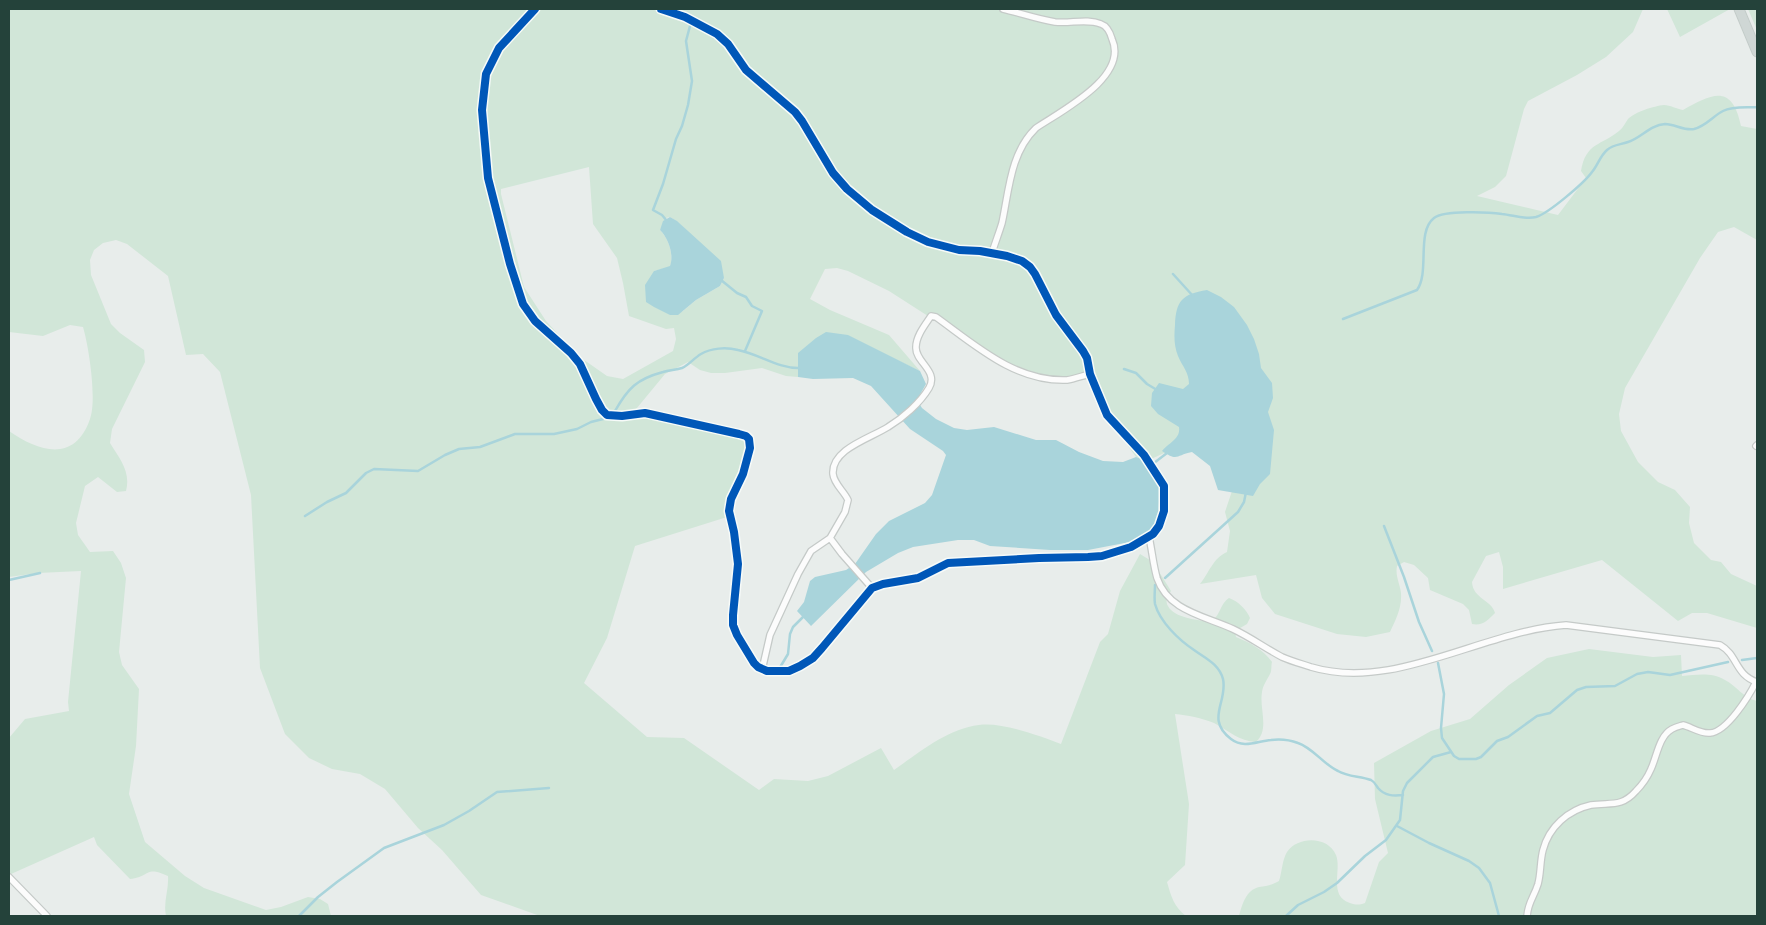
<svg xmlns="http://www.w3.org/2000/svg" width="1766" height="925" font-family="'Sofia Sans Condensed',sans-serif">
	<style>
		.green { fill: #d1e6d8; fill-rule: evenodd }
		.water { fill: #a9d4db }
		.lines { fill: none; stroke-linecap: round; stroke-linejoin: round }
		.stream { stroke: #a9d4db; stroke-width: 2.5 }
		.minor-casing { stroke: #c5cac8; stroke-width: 8 }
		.primary-casing { stroke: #c3ccc9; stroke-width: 11 }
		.minor { stroke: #fcfcfc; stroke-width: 5.5 }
		.primary { stroke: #cfd7d5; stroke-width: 9 }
		.cycleway-casing { stroke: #f7fbf9; stroke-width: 11 }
		.cycleway { stroke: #0057b8; stroke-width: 8 }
	</style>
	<rect width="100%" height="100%" fill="#e8edeb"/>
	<!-- green -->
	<path class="green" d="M9,9H1643L1633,32L1606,57L1577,75L1528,101L1524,109L1506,176L1495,187L1477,196L1558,215L1586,178L1581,171C1586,142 1601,146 1619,131C1623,128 1625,123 1628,119C1635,112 1654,106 1664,105C1670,105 1677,109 1683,110C1712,94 1732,83 1741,126L1757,129V240L1734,227L1718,232L1700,258L1625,388L1619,414L1621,431L1638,462L1658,482L1675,490L1690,507L1689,523L1694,543L1711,560L1721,562L1731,574L1757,586V628L1707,613H1692L1678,621L1602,560L1503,589V567L1499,552L1486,556L1472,582C1473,599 1492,600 1495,613C1488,620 1483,626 1472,624L1469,610L1463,604L1430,590L1428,578L1414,565L1404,562L1397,566C1395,576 1400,584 1401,593C1402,608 1396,619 1390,632L1366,637L1337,634L1275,614L1262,598L1256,575L1200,584C1209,573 1213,558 1227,552L1230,531L1225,512L1234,485L1194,439L1147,461L1136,457L1112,424L1090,379L1062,382L1020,371L984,352L889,291L848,271L837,268L825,269L810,299L830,310L889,335L920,371L899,361L798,353V377L786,376L762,368L725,373H711L700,370L688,362L665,374L632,414C662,415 728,427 753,445C751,470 737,494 727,517L635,546L607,638L584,683L647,737L684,738L759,790L774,779L808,781L828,776L881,748L894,770C920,752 947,729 979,725C1003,722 1039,736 1061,744L1100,642L1108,634L1120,591L1140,554L1158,565L1156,567L1171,591L1166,598C1167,600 1166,603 1168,606C1174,618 1198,620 1210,622C1221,616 1219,605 1229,598C1238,601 1247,610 1250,618L1247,624L1235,631L1236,637C1250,643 1263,649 1272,662C1271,665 1272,671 1270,674C1267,680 1263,685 1262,692C1259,709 1270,729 1256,742C1239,741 1229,731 1214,723C1202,718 1187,715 1175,714L1189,804L1185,865L1167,882C1171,896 1174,907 1186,916H540L481,895L442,850L418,828L385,789L360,774L332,769L309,758L285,734L260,668L251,495L220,372L203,354L186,355L168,276L127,244L116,240L103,243L94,250L90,260L91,275L111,324L120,333L144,350L145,362L112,429L110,443C120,459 131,472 126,491L117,492L98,477L85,486L76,523L78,535L90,552L113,551L121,563L126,578L119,652L122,665L139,689L136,746L129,794L145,842L185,876L204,888L266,910L281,907L308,897L320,899L328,904L331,916H166C163,902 169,890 168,876C145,865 150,877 130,879L97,845L94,837L11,874L9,871V738L25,719L69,711L68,702L81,571L38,573L9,577V431C39,452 75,463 90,419C97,400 89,347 83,327L70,325L43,336L9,332ZM589,167L593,224L617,258L623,283L629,316L666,329L674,328L676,339L673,351L623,379L607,376L577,355L546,321L524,287L501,194V189ZM670,217C688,226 710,261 724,278L720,286L696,300L683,311L670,315L654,271L670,267C674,255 669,239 660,230L666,218Z
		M1667,9H1730L1680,37Z
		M1748,9H1757V30Z
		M1589,649L1653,657L1681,655L1682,676C1697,675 1711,672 1725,680C1737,686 1743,698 1757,701V916H1239C1242,905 1246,890 1259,887C1267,886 1272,885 1279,881C1282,872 1282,860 1287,852C1298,836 1328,836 1336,855C1342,870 1328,896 1350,903C1356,905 1359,905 1365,903L1379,862L1388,853L1375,799L1374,763L1431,731L1470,719L1509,685L1547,658Z"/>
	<!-- water -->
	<path class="water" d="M670,217L677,221L721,261L724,278L720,286L696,300L678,315H670L654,307L646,302L645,285L654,271L670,266C674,255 669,239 660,230L663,221Z
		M1207,290L1221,297L1234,307L1247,325L1254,339L1259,354L1261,368L1272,383L1273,398L1268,412L1274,430L1270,474L1260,484L1253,496L1218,490L1210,466L1192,452C1176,455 1178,462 1162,451C1168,443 1181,439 1179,427L1158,414L1151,406L1152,393L1159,383L1183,389L1189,384C1189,372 1182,366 1178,356C1174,346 1174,336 1175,325C1176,301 1182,294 1207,290Z
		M826,332L848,335L920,371L926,384L917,400L922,408L936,419L954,428L967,430L994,427L1036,440H1056L1079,452L1103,461L1123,462L1136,457L1144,460L1160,482L1158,521L1151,532L1130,542L1088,550H1050L990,546L974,540H958L913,547L898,553L866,572L811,626L797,611L804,602L810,581L815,577L846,570L855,564L876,534L889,521L925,503L932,495L946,455L943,451L910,429L871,386L853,378L813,379L798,377V353L816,338Z"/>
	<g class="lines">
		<!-- stream -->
		<path class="stream" d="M667,221L662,215L653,210L663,184L676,139L682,126L688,105L692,81L686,41L690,26
			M1173,274L1193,296
			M721,280L737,293L746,297L752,306L762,311L745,351
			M1343,319L1417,290C1430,272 1416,232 1434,218C1444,210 1489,212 1502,214C1513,215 1525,220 1536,217C1549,213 1584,183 1592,172C1598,165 1600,156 1607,150C1614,144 1620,145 1628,142C1641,138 1650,125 1665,124C1675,124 1684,131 1694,129C1706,126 1713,116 1723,111C1733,106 1747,108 1757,107
			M1124,369L1136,373L1147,384L1157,390
			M615,411C628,388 637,379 663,372C669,370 676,370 682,368C689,365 694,358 701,354C711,348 726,347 738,350C759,354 779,369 800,368
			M1154,463L1167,453
			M305,516L327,502L346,493L366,473L374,469L418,471L445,455L459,449L480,447L515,434H554L577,429L591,422L607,418
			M1384,526L1404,577L1419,622L1432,651
			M1165,578L1238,512L1244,502L1246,492
			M9,580L40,573
			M1155,585C1155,591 1154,598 1155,604C1160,622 1179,640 1194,650C1205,658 1219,664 1223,679C1228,702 1205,719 1231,739C1244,749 1257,741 1271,740C1280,739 1290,740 1298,743C1313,748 1323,764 1338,771C1348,777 1360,776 1371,780C1375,782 1376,785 1378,788C1385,796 1393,796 1403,795
			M1742,660L1757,658
			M1438,663L1444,694L1441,728L1442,738L1454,756L1459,759H1476L1481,757L1497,741L1508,737L1537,716L1550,713L1577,690L1586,687L1615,686L1637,674L1648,672L1670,675L1728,662
			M779,669L788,654L790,634L793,627L805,615
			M1397,826L1429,843L1469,861L1479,868L1490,883L1499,916
			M299,916L318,897L337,882L384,848L444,825L469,811L497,792L549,788
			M1286,916L1298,905L1324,892L1337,883L1365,856L1386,840L1400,820L1403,791L1407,783L1433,757L1451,752"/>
		<defs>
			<path id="minor" d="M535,9L499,48L486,74L482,110L488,178L510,264L523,304L535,321L571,353L580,364L596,399L602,410L607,415L622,416L645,413L739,434L746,436L749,439L750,448L743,474L731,499L729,511L734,532L738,564L733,615V625L737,635L754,663L758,667L767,671H789L800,666L813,658L822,648L872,588L883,584L918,578L948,563L1039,558L1088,557L1102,556L1131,547L1153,534L1159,526L1164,511V486L1144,455L1107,415L1090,374L1087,358L1083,351L1056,315L1035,274L1030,267L1022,261L1007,256L980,251L959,250L928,242L907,232L872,210L847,189L833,173L802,121L795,112L746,70L728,44L717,34L685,17L661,9
				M992,253C995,243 999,233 1002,223C1009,191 1010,153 1036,128C1061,111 1129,77 1112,39C1110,32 1107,26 1101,24C1087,18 1070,24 1055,22C1037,19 1020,13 1003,9
				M1756,446L1757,445
				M1149,537C1152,550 1153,564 1157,578C1168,611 1205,616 1233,629C1250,637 1265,648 1282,657C1291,661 1302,664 1311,667C1395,692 1481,631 1566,625L1720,645C1738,655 1735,675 1757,682
				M830,538L845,512L848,500C844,491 834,484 833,474C831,449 871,438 888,427C903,418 920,403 929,388C939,371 915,362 916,347C916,336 925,325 931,316L936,317C975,345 1015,382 1067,380C1074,379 1082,376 1090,374
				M762,670L770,635L798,574L811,551L830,538L842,554L872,588
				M9,877L47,916
				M1527,916C1528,902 1534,897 1538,884C1541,873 1540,861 1543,850C1549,827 1568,810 1591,805C1610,802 1621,808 1636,791C1642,785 1648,776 1651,769C1657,756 1659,736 1672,729C1676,727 1680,726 1683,725C1691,727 1701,734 1710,733C1727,732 1749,696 1756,682"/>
			<path id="primary" d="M1739,9L1757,52"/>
		</defs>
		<!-- minor casing -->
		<use href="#minor" class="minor-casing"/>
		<!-- primary casing -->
		<use href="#primary" class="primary-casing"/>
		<!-- minor -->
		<use href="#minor" class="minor"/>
		<!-- primary -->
		<use href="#primary" class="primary"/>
		<defs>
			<path id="cycleway" d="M535,9L499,48L486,74L482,110L488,178L510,264L523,304L535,321L571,353L580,364L596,399L602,410L607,415L622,416L645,413L739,434L746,436L749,439L750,448L743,474L731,499L729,511L734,532L738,564L733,615V625L737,635L754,663L758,667L767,671H789L800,666L813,658L822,648L872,588L883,584L918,578L948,563L1039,558L1088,557L1102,556L1131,547L1153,534L1159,526L1164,511V486L1144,455L1107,415L1090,374L1087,358L1083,351L1056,315L1035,274L1030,267L1022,261L1007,256L980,251L959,250L928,242L907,232L872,210L847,189L833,173L802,121L795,112L746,70L728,44L717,34L685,17L661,9"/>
		</defs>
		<!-- cycleway casing -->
		<use href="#cycleway" class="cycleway-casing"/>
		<!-- cycleway -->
		<use href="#cycleway" class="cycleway"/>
	</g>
	<!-- border -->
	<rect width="1766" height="925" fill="none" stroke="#24423a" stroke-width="20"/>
</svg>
